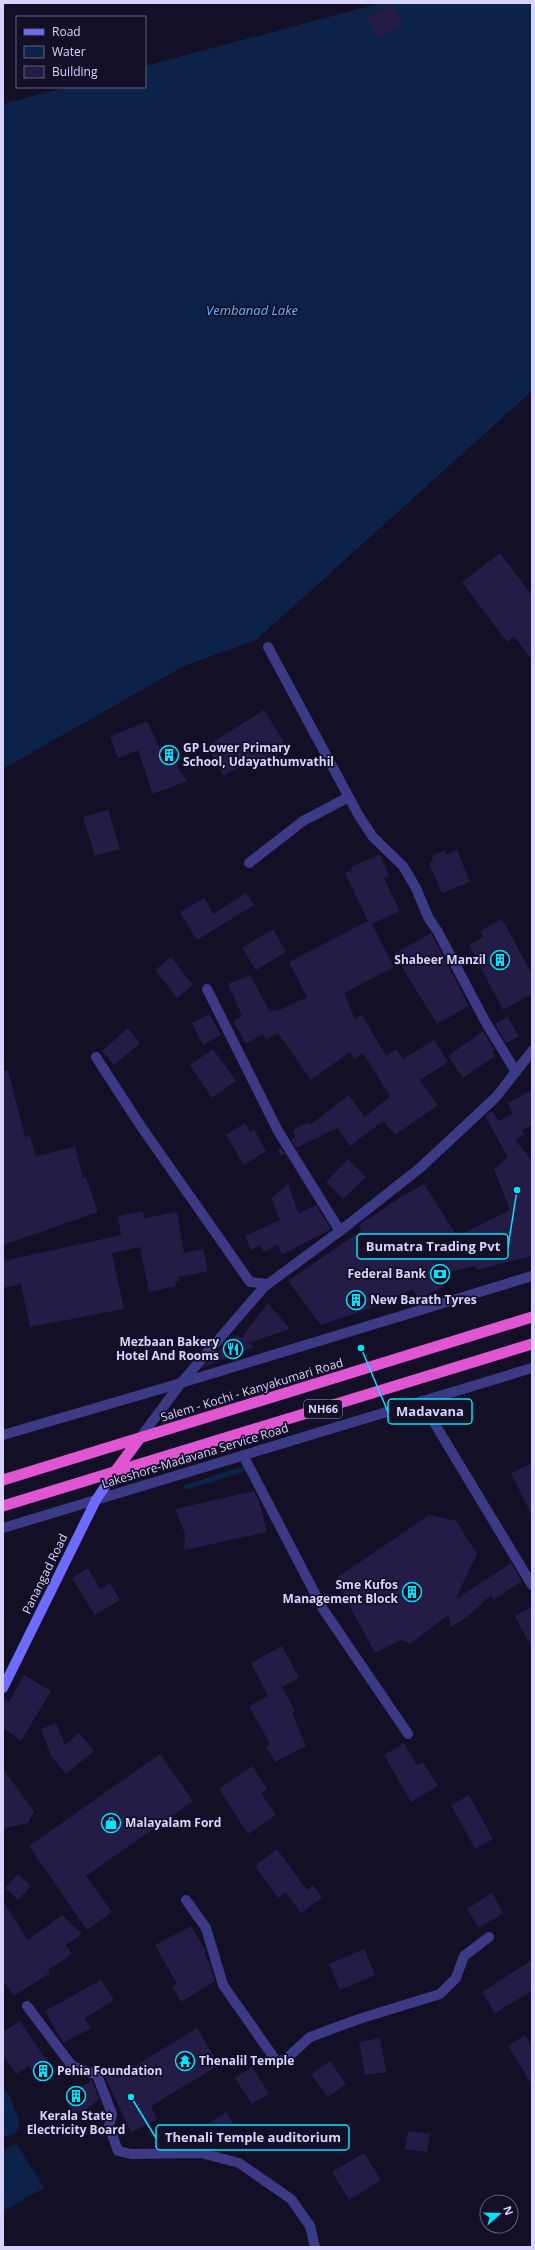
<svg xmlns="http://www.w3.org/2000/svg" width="535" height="2250" font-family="'Open Sans',sans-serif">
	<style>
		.water { fill: #0c2248 }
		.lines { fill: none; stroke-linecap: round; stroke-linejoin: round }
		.stream { stroke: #0c2248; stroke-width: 5.5 }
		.building { fill: #241b47 }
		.minor { stroke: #3d3a85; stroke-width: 10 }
		.tertiary { stroke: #3d3a85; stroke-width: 10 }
		.secondary { stroke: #6f6bff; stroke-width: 10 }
		.trunk { stroke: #e055d1; stroke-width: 11 }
		.labels { text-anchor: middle; stroke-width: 3.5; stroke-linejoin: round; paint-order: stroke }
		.shield { fill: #130f26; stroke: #9e99be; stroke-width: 1 }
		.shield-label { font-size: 11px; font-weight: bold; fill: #d9d4ff }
		.poi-label { font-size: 12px; font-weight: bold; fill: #d9d4ff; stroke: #130f26; text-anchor: start }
		.street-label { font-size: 12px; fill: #d9d4ff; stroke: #130f26 }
		.water-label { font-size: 13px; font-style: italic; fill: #62b6ff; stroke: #130f26 }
		.leader { fill: none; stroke: #00e5ff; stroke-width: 1.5 }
		.callout-dot { fill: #00e5ff; stroke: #130f26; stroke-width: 1.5 }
		.callout { fill: #130f26; stroke: #00e5ff; stroke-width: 1.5 }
		.callout-label { font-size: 13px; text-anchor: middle; font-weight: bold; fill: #d9d4ff }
	</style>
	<rect width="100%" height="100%" fill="#130f26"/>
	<!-- water -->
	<path class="water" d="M381,3H532V391L256,640L184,666L3,769V104L67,87H145V66Z
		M3,2088L10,2097L20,2123L16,2133L3,2137Z
		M16,2143L44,2188L3,2211V2151Z"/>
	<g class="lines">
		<!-- stream -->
		<path class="stream" d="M187,1487L247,1468"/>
	</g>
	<!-- building -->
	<path class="building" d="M392,4L404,24L377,39L366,19Z
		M500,553L532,595V660L514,636L507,642L462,582Z
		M264,710L288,749L257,768L252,759L224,776L207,746Z
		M147,721L163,755L175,750L178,768L187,781L153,794L138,750L118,758L110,737Z
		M108,810L120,849L95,856L83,817Z
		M445,850L447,855L457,850L470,882L442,893L429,863L433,860L432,856Z
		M380,854L389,876L384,878L400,911L372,924L394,967L344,993L355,1019L362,1015L386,1056L396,1049L403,1059L434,1040L448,1062L420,1080L438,1105L395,1135L383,1121L350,1146L337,1128L296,1148L291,1140L296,1136L293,1130L308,1122L310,1125L349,1095L365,1117L390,1096L363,1053L354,1059L350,1052L311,1080L278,1033L266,1040L263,1034L246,1044L233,1021L242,1016L228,984L250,975L270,1012L275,1009L277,1011L307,997L289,962L368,921L345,873L352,870L351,867Z
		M246,893L254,905L197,940L180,912L204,898L213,914Z
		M502,919L532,974V994L503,1010L469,945L483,937L480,931Z
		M273,929L286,952L256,970L242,948Z
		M431,933L469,1006L437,1024L394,954Z
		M171,957L193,985L177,998L155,970Z
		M209,1014L221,1035L203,1045L192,1023Z
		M507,1017L519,1036L506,1043L495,1024Z
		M128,1028L140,1043L114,1065L102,1051Z
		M483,1031L495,1050L492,1052L495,1056L463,1078L448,1056Z
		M213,1049L236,1081L212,1098L190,1065Z
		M3,1071H8L25,1137L30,1136L36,1156L75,1147L83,1178L86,1177L98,1212L3,1245Z
		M532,1090V1125L522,1130L525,1135L515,1140L532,1161V1256L477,1270L474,1266L438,1275L444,1286L419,1300L413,1289L372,1307V1308L321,1325L288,1281L362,1230L359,1225L404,1195L424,1184L457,1236L510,1210L494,1169L508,1157L485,1116L491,1111L499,1121L513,1114L508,1103Z
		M245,1123L250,1132L254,1129L266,1151L244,1165L226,1135Z
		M281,1148L285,1154L281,1156L277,1150Z
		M348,1159L366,1177L343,1199L326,1182Z
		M288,1184L299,1214L316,1205L331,1229L282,1255L277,1245L263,1252L260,1245L251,1250L245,1236L280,1220L271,1198Z
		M143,1211L144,1218L177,1212L184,1253L203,1249L208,1271L179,1277V1281H175L176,1286L149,1292L140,1247L112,1253L124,1309L30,1327L21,1284L3,1288V1261L121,1235L118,1216Z
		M268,1303L290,1329L249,1343L254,1347L202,1368L218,1351L237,1335L241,1338Z
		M532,1463V1516L511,1473Z
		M254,1491L259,1501L267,1532L184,1550L185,1534L175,1509Z
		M429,1515L456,1521L477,1554L455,1600L511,1563L522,1581L494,1600L491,1595L467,1617L451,1627L448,1615L410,1644L401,1640L375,1653L335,1579Z
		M88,1568L100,1589L110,1583L120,1600L95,1615L72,1578Z
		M532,1606V1648L515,1616Z
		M282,1646L299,1678L282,1687L295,1711L292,1713L306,1746L275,1762L266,1746L270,1744L249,1706L268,1696L251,1663Z
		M24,1675L51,1691L21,1741L3,1728V1698L9,1702Z
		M56,1723L65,1745L79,1733L94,1751L66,1774L51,1756L41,1729Z
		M404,1743L417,1765L423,1762L438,1786L411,1802L384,1755Z
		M160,1754L193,1801L86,1876L112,1912L87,1930L29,1846Z
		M252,1766L267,1789L261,1793L276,1815L248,1834L219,1789Z
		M3,1769L34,1811L28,1823L3,1829Z
		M469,1795L493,1839L475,1849L451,1805Z
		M277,1849L307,1890L313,1885L322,1898L301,1913L286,1893L278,1898L255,1866Z
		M18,1874L31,1886L18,1900L5,1888Z
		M492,1893L503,1913L479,1928L467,1909Z
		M3,1901L28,1940L62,1915L82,1934L66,1945L72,1954L48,1970L50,1973L14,1996L3,1980Z
		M191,1926L206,1951L204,1954L209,1962L215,1981L181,2002L172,1987L177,1984L155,1945Z
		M364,1949L375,1975L340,1990L329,1964Z
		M532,1960V1991L495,2013L482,1992Z
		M101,1980L114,2000L85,2018L91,2028L63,2043L45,2011Z
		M20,2021L55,2073L39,2083L29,2066L16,2074L3,2054V2032Z
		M197,2028L219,2065L151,2106L157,2120L131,2132L104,2075L131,2063L133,2067Z
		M525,2035L532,2047V2085L508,2046Z
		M380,2038L386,2072L365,2075L359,2042Z
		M330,2061L346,2084L328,2097L311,2074Z
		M252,2067L269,2094L252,2104L235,2078Z
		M92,2080L99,2099L85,2111L73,2115L65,2097Z
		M226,2112L235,2127L211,2143L201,2128Z
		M408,2131L430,2134L427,2152L405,2149Z
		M364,2153L381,2180L349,2200L332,2172Z"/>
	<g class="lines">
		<!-- minor -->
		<path class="minor" d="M268,647L359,816L373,837L403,866L416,888L428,917L438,932L485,1021L516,1072
			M249,863L303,821L349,797
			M207,989L278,1131L340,1231
			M96,1057L140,1125L250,1282L267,1284
			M421,1401L532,1585
			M3,1435L181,1383
			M243,1455L323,1609L408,1734
			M186,1900L206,1928L223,1985L277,2062L286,2059L310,2037L359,2019L440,1994L456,1978L464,1956L489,1937
			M27,2006L72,2066L97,2075L112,2114L109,2126L118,2151L131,2154L201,2153L239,2163L291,2199L310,2226L315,2247"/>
		<!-- tertiary -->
		<path class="tertiary" d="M181,1383L532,1276
			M140,1438L181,1383L264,1287L340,1231L420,1168L496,1097L532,1051
			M3,1528L532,1368"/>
		<!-- secondary -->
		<path class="secondary" d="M3,1688L96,1500L114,1473"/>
		<!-- trunk -->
		<path class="trunk" d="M114,1473L140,1438
			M3,1480L532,1317
			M3,1506L532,1344"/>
	</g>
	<!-- icons -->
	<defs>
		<symbol id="building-ring" viewBox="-11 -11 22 22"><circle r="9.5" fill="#130f26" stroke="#00e5ff" stroke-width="1.5"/><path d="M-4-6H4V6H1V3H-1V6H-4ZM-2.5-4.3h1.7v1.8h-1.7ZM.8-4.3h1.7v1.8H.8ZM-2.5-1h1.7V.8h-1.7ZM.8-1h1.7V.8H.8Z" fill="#00e5ff"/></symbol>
		<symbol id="bank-ring" viewBox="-11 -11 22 22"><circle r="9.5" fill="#130f26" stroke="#00e5ff" stroke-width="1.5"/><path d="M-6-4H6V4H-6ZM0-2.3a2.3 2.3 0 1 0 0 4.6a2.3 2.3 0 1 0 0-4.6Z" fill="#00e5ff"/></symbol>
		<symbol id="restaurant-ring" viewBox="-11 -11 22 22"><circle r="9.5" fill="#130f26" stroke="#00e5ff" stroke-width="1.5"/><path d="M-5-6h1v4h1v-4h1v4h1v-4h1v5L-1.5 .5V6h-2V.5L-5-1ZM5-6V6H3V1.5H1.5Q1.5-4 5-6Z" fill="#00e5ff"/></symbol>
		<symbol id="shop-ring" viewBox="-11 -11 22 22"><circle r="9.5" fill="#130f26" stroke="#00e5ff" stroke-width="1.5"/><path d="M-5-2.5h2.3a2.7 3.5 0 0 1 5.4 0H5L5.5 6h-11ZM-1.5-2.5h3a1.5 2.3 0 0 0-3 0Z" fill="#00e5ff"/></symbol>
		<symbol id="temple-ring" viewBox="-11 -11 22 22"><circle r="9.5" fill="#130f26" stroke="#00e5ff" stroke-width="1.5"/><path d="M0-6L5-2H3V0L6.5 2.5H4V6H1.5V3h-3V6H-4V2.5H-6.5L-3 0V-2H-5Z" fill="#00e5ff"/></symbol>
	</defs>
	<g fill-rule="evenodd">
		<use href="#building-ring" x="158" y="744" width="22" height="22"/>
		<use href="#building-ring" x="489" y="949" width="22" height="22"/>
		<use href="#bank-ring" x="429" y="1263" width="22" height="22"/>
		<use href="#building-ring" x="345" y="1289" width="22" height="22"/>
		<use href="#restaurant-ring" x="222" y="1338" width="22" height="22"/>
		<use href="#building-ring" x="401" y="1581" width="22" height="22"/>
		<use href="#shop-ring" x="100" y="1812" width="22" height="22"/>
		<use href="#temple-ring" x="174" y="2050" width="22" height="22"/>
		<use href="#building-ring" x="32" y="2060" width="22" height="22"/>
		<use href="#building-ring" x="65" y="2085" width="22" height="22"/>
	</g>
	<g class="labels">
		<!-- shield labels -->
		<rect class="shield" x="304" y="1400" width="38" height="18" rx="3"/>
		<g class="shield-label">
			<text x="323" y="1413">NH66</text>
		</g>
		<!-- poi labels -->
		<g class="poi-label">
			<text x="183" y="752">GP Lower Primary<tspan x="183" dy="14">School, Udayathumvathil</tspan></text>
			<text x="486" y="964" text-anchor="end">Shabeer Manzil</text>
			<text x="426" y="1278" text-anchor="end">Federal Bank</text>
			<text x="370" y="1304">New Barath Tyres</text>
			<text x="219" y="1346" text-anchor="end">Mezbaan Bakery<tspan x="219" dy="14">Hotel And Rooms</tspan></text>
			<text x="398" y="1589" text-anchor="end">Sme Kufos<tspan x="398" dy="14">Management Block</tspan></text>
			<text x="125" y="1827">Malayalam Ford</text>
			<text x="199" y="2065">Thenalil Temple</text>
			<text x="57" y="2075">Pehia Foundation</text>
			<text x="76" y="2120" text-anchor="middle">Kerala State<tspan x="76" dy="14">Electricity Board</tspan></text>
		</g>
		<!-- street labels -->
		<g class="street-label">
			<text transform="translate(252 1390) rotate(-17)" y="4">Salem - Kochi - Kanyakumari Road</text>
			<text transform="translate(195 1456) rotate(-17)" y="4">Lakeshore-Madavana Service Road</text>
			<text transform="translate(45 1574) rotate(-64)" y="4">Panangad Road</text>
		</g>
		<!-- water labels -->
		<g class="water-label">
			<text x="252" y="315">Vembanad Lake</text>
		</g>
	</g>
	<!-- callouts -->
	<path class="leader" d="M517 1190L508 1247M361 1348L388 1412M131 2097L156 2138"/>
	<g class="callout-dot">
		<circle cx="517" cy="1190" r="4"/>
		<circle cx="361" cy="1348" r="4"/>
		<circle cx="131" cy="2097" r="4"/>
	</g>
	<g class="callout">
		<rect x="357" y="1234" width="151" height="25" rx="4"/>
		<rect x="388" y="1399" width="84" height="25" rx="4"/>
		<rect x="156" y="2125" width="193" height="25" rx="4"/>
	</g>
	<g class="callout-label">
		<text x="433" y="1251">Bumatra Trading Pvt</text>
		<text x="430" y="1416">Madavana</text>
		<text x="253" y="2142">Thenali Temple auditorium</text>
	</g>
	<!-- border -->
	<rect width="535" height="2250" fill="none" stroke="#d9d4ff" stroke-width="8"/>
	<!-- legend -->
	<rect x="16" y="16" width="130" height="72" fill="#130f26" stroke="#625e7d"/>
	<rect x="24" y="29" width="20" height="6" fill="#6f6bff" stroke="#625e7d"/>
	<text x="52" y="36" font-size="12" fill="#d9d4ff">Road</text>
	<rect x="24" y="46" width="20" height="12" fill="#0c2248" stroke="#625e7d"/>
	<text x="52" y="56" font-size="12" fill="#d9d4ff">Water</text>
	<rect x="24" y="66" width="20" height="12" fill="#241b47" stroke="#625e7d"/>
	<text x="52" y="76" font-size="12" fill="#d9d4ff">Building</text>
	<!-- north arrow -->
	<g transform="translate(499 2214) rotate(70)"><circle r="19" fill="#130f26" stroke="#625e7d"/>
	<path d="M0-3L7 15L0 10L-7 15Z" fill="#00e5ff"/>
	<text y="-6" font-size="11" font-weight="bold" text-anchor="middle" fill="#d9d4ff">N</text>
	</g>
</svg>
